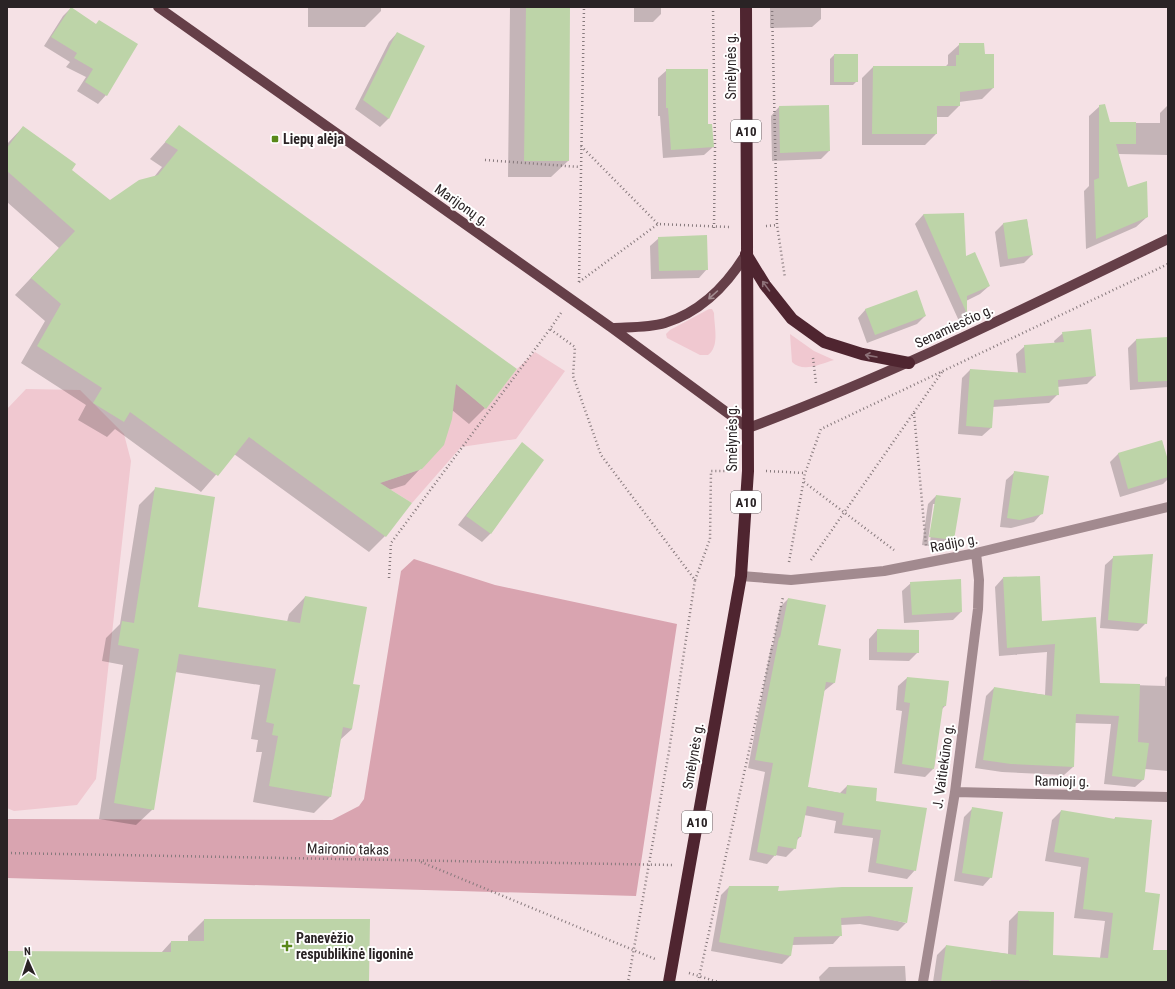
<svg xmlns="http://www.w3.org/2000/svg" width="1175" height="989" font-family="'Roboto Condensed',sans-serif">
	<style>
		.green { fill: #f0c8d0 }
		.forest { fill: #d9a4b0 }
		.shadow { fill: #0003; fill-rule: evenodd }
		.building { fill: #bdd4a8 }
		.lines { fill: none; stroke-linecap: round; stroke-linejoin: round }
		.path { stroke: #86797c; stroke-width: 2.5; stroke-dasharray: 1 3; stroke-linecap: butt }
		.minor { stroke: #a28a8f; stroke-width: 10 }
		.major { stroke: #653f48; stroke-width: 10 }
		.highway { stroke: #4f2530; stroke-width: 12 }
		.oneway { stroke: #8d7178 }
		.oneway2 { stroke: #a38c91 }
		.poi-dot { fill: #598819; stroke: #fff; stroke-width: 1.5 }
		.labels { text-anchor: middle; stroke-width: 4; stroke-linejoin: round; paint-order: stroke }
		.shield { fill: #fff; stroke: #6a6566; stroke-width: 1 }
		.shield-label { font-size: 13px; font-weight: bold; fill: #2a2325 }
		.street-label { font-size: 14px; fill: #2a2325; stroke: #fff }
		.poi-label { font-size: 14px; font-weight: bold; fill: #2a2325; stroke: #fff; text-anchor: start }
	</style>
	<rect width="100%" height="100%" fill="#f5e1e5"/>
	<!-- green -->
	<path class="green" d="M709,309H712L714,313C714,326 720,346 708,355H700L667,338L666,334L670,330Z
		M790,334L814,351L834,360C820,364 803,373 792,362Z
		M535,352L565,371L516,439L461,447L412,503L380,483L422,469L456,384L486,408L517,369Z
		M26,389L80,390L124,434L131,461L96,779L77,805L14,811L7,808V409Z"/>
	<!-- forest -->
	<path class="forest" d="M414,559L495,585L677,624L636,896L7,878V819L332,820L359,806L364,799L401,571Z"/>
	<!-- shadow -->
	<path class="shadow" d="M308,7H381V11L365,27H308Z
		M510,7H569L568,161L551,177H508Z
		M634,7H661V14L653,22H634Z
		M770,7H821V19L812,27L770,28Z
		M71,8L106,95L98,104L77,91L86,77L66,67L70,62L44,46L63,16Z
		M397,33L423,47L388,119L380,127L355,109L389,42Z
		M960,44L984,55L993,88L982,99L959,102V106L948,117H936V134L925,145H862V78L873,67H945L948,64V55Z
		M834,55L857,81L853,85H830V59Z
		M667,70L707,125L713,147L704,155L663,158L660,116H658V78Z
		M1168,105V155L1118,154L1127,188L1147,217L1136,227L1086,249L1084,191L1089,186V116L1100,106L1109,123H1160V113Z
		M779,107L829,151L821,159L772,161L771,116Z
		M23,127L70,170L110,201L154,177L162,167L150,159L179,127L485,408L469,424L452,410L421,468L405,485L389,490L385,536L369,552L234,454L201,492L115,429L107,437L78,420L86,405L21,363L45,321L15,295L59,248L7,202V144Z
		M963,214L965,258L989,286L980,294L966,301V314L959,321L915,224L923,215Z
		M1027,220L1032,255L1024,263L1000,267L995,232L1003,224Z
		M659,238L707,269L699,278L651,279L650,246Z
		M866,309L925,316L917,324L867,343L858,318Z
		M1063,333L1095,376L1087,384L1057,387L1058,394L1049,403L992,407L991,428L982,436L958,434L962,378L970,370L1018,373L1016,354L1025,346L1055,344L1054,341Z
		M1168,338V387L1130,390L1128,348L1136,340Z
		M1162,441L1168,464V479L1163,484L1120,497L1110,462L1118,454Z
		M522,443L542,460L490,534L482,542L458,525Z
		M1015,472L1042,513L1034,522L1011,528L1000,527L1006,480Z
		M156,488L196,608L287,622L289,614L305,597L352,685V729L340,740L331,796L314,813L253,802L262,752H256L258,740L251,739L260,685L175,672L153,809L136,825L99,819L123,665L102,661L106,638L120,624L139,505Z
		M936,496L953,540L945,548L922,545L928,504ZM933,504H935L930,542L928,541Z
		M1114,557L1146,623L1138,631L1100,628L1105,565Z
		M1003,578L1099,684L1165,686V678L1168,675V771L1145,769L1144,779L1135,787L1104,784L1111,724L1075,723L1073,767L1064,775L1002,772L975,768L986,696L994,688L1045,695L1047,652L999,656L995,587Z
		M960,580L961,612L953,620L904,623L902,591L911,583Z
		M788,599L817,646L840,650L834,683L824,691L806,787L840,793L847,786L875,802L915,870L907,879L868,872L873,838L834,833L836,821L804,815L800,837L796,841L795,848L786,857L775,855L767,864L749,860L765,772L748,768L771,647L773,645L780,607Z
		M877,630L918,652L909,661L869,660V639Z
		M907,678L948,682L945,706L941,710L934,768L925,777L894,773L902,711L896,710L898,686Z
		M973,808L991,877L983,886L954,881L964,817Z
		M1061,811L1113,820L1115,818L1144,893L1152,951H1168V982H933L937,955L946,946L1008,954L1009,921L1018,912L1053,913L1052,956L1100,958L1105,921L1074,918L1081,867L1045,861L1052,820Z
		M729,887L776,892L906,923L898,931L860,924L841,925V935L833,944L792,945L790,956L782,964L711,951L721,895Z
		M204,920L368,982H7V952L161,953L171,942H188V936Z
		M905,966L906,982H820L819,977L829,967Z"/>
	<!-- building -->
	<path class="building" d="M71,7L96,24L99,20L138,44L107,96L85,82L93,69L74,58L77,53L51,37Z
		M526,7H570L569,161H524Z
		M397,32L425,46L389,119L363,100Z
		M959,43H984L985,54H994V88L960,92V106H937V134H872L873,66H956V55H959Z
		M834,54H858V82H834Z
		M666,69H708V124H712L714,147L671,150L668,108H666Z
		M1105,104L1110,122H1136V144H1116L1128,187L1147,181L1148,217L1096,239L1094,180L1099,178V105Z
		M829,105L830,151L780,153L779,106Z
		M179,125L517,369L486,409L456,384L452,419L444,445L422,469L380,483L412,503L386,537L249,437L218,476L130,412L124,422L93,403L102,388L37,346L61,304L31,278L75,231L7,171V148L23,126L76,164L72,170L110,200L139,180L158,175L178,150L165,142Z
		M964,213L966,256L975,252L990,286L967,296V314L923,214Z
		M1027,219L1033,255L1008,259L1003,223Z
		M707,235L708,270L659,271L658,237Z
		M917,290L926,316L875,335L865,309Z
		M1091,329L1096,376L1058,380L1059,395L994,400L992,428L966,426L970,369L1026,373L1024,345L1064,342L1062,332Z
		M1168,337V381L1138,382L1136,339Z
		M1162,440L1168,460V477L1128,489L1118,453Z
		M522,442L544,460L491,534L466,516Z
		M1014,471L1049,476L1043,514L1020,520L1007,518Z
		M155,487L215,497L198,607L300,623L305,596L367,607L353,684L360,685L352,729L343,727L331,797L269,786L278,736L272,735L274,724L266,722L276,669L179,654L154,810L114,803L139,649L118,645L122,621L134,623Z
		M936,495L961,498L954,540L929,537Z
		M1153,554L1147,624L1108,620L1113,556Z
		M1040,576L1042,621L1096,617L1100,683L1140,684L1138,742L1149,743L1144,780L1112,776L1119,716L1076,714L1074,767L1011,764L983,760L994,687L1052,696L1055,644L1007,648L1003,577Z
		M961,579L962,612L912,615L910,582Z
		M788,598L826,605L818,645L841,649L835,683L826,682L808,787L846,794L847,785L877,788L876,801L927,808L916,871L876,863L881,830L842,825L844,813L807,806L801,837H798L796,849L778,846L776,856L757,852L773,763L755,760L779,637L780,638Z
		M877,629L919,630V653L877,652Z
		M907,677L949,681L946,706H943L934,769L902,764L910,703L904,702Z
		M972,807L1003,812L992,878L962,873Z
		M1061,810L1115,819V817L1152,820L1145,892L1160,894L1153,950H1168V982H1029V980H991V982H941L946,945L1016,955L1018,911L1054,912L1053,955L1108,958L1113,913L1083,909L1089,858L1054,852Z
		M729,886H779L778,891L842,887H913L907,923L869,916L841,918L842,936L794,937L791,956L719,942Z
		M204,919H370L369,982H7V951L171,952V941H204Z"/>
	<g class="lines">
		<!-- path -->
		<path class="path" d="M713,7L715,147L714,228
			M772,7L777,225L785,278
			M581,146L658,224
			M485,160L580,167
			M766,226L777,225
			M579,282L584,7
			M579,282L658,224L729,227
			M561,313L550,329L575,347L573,376L601,455L695,580L669,751L628,982
			M813,358L816,383
			M914,413L926,546
			M766,471L805,473
			M804,482L894,550
			M811,560L942,372
			M789,562L805,473L821,429L1168,264
			M389,578L391,543L550,329
			M695,580L710,539L711,471H729
			M7,853L672,865
			M421,862L655,959
			M689,973L718,982
			M698,982L783,597"/>
		<!-- minor -->
		<path class="minor" d="M741,576L791,580L884,571L976,553L1168,507
			M955,792L1168,797
			M923,982L955,792L978,609L979,580L976,553"/>
		<!-- major -->
		<path class="major" d="M158,7L612,328L748,428C892,375 1029,306 1168,239
			M612,328C629,327 648,328 665,323C701,312 727,285 746,254"/>
		<!-- highway -->
		<path class="highway" d="M746,254L765,285L792,319L824,342L862,354L909,363
			M669,982L741,576L748,471L746,7"/>
	</g>
	<!-- one-way arrows -->
	<defs><path id="oneway-shaft" d="M-6 0H5M1.5-3L5.5 0L1.5 3" fill="none" stroke-width="1.6" stroke-linecap="round" stroke-linejoin="round"/></defs>
	<g class="oneway">
		<use href="#oneway-shaft" transform="translate(766 286) rotate(-126)"/>
		<use href="#oneway-shaft" transform="translate(871 356) rotate(-170)"/>
	</g>
	<use class="oneway2" href="#oneway-shaft" transform="translate(713 295) rotate(138)"/>
	<!-- markers -->
	<g class="poi-dot">
		<rect x="271" y="135" width="8" height="8" rx="2"/>
		<path d="M285 940h4v4h4v4h-4v4h-4v-4h-4v-4h4z"/>
	</g>
	<g class="labels">
		<!-- shield labels -->
		<g class="shield">
			<rect x="731" y="120" width="30" height="22" rx="3"/>
			<rect x="731" y="491" width="30" height="22" rx="3"/>
			<rect x="682" y="811" width="30" height="22" rx="3"/>
		</g>
		<g class="shield-label">
			<text x="746" y="136">A10</text>
			<text x="746" y="507">A10</text>
			<text x="697" y="827">A10</text>
		</g>
		<!-- street labels -->
		<g class="street-label">
			<text transform="translate(731 66) rotate(-90)" y="5">Smėlynės g.</text>
			<text transform="translate(462 205) rotate(35)" y="5">Marijonų g.</text>
			<text transform="translate(954 326) rotate(-25)" y="5">Senamiesčio g.</text>
			<text transform="translate(732 438) rotate(-90)" y="5">Smėlynės g.</text>
			<text transform="translate(954 543) rotate(-11)" y="5">Radijo g.</text>
			<text transform="translate(693 756) rotate(-80)" y="5">Smėlynės g.</text>
			<text transform="translate(943 766) rotate(-82)" y="5">J. Vaitiekūno g.</text>
			<text transform="translate(1062 781) rotate(1)" y="5">Ramioji g.</text>
			<text transform="translate(348 849) rotate(1)" y="5">Maironio takas</text>
		</g>
		<!-- poi labels -->
		<g class="poi-label">
			<text x="283" y="144">Liepų alėja</text>
			<text x="296" y="943">Panevėžio<tspan x="296" dy="16">respublikinė ligoninė</tspan></text>
		</g>
	</g>
	<!-- border -->
	<rect width="1175" height="989" fill="none" stroke="#2a2325" stroke-width="16"/>
	<!-- north arrow -->
	<g transform="translate(28 961) rotate(357)" stroke="#ffffff" stroke-width="3" paint-order="stroke">
	<path d="M0-3L7 15L0 10L-7 15Z" fill="#2a2325"/>
	<text y="-6" font-size="11" font-weight="bold" text-anchor="middle" fill="#2a2325">N</text>
	</g>
</svg>
